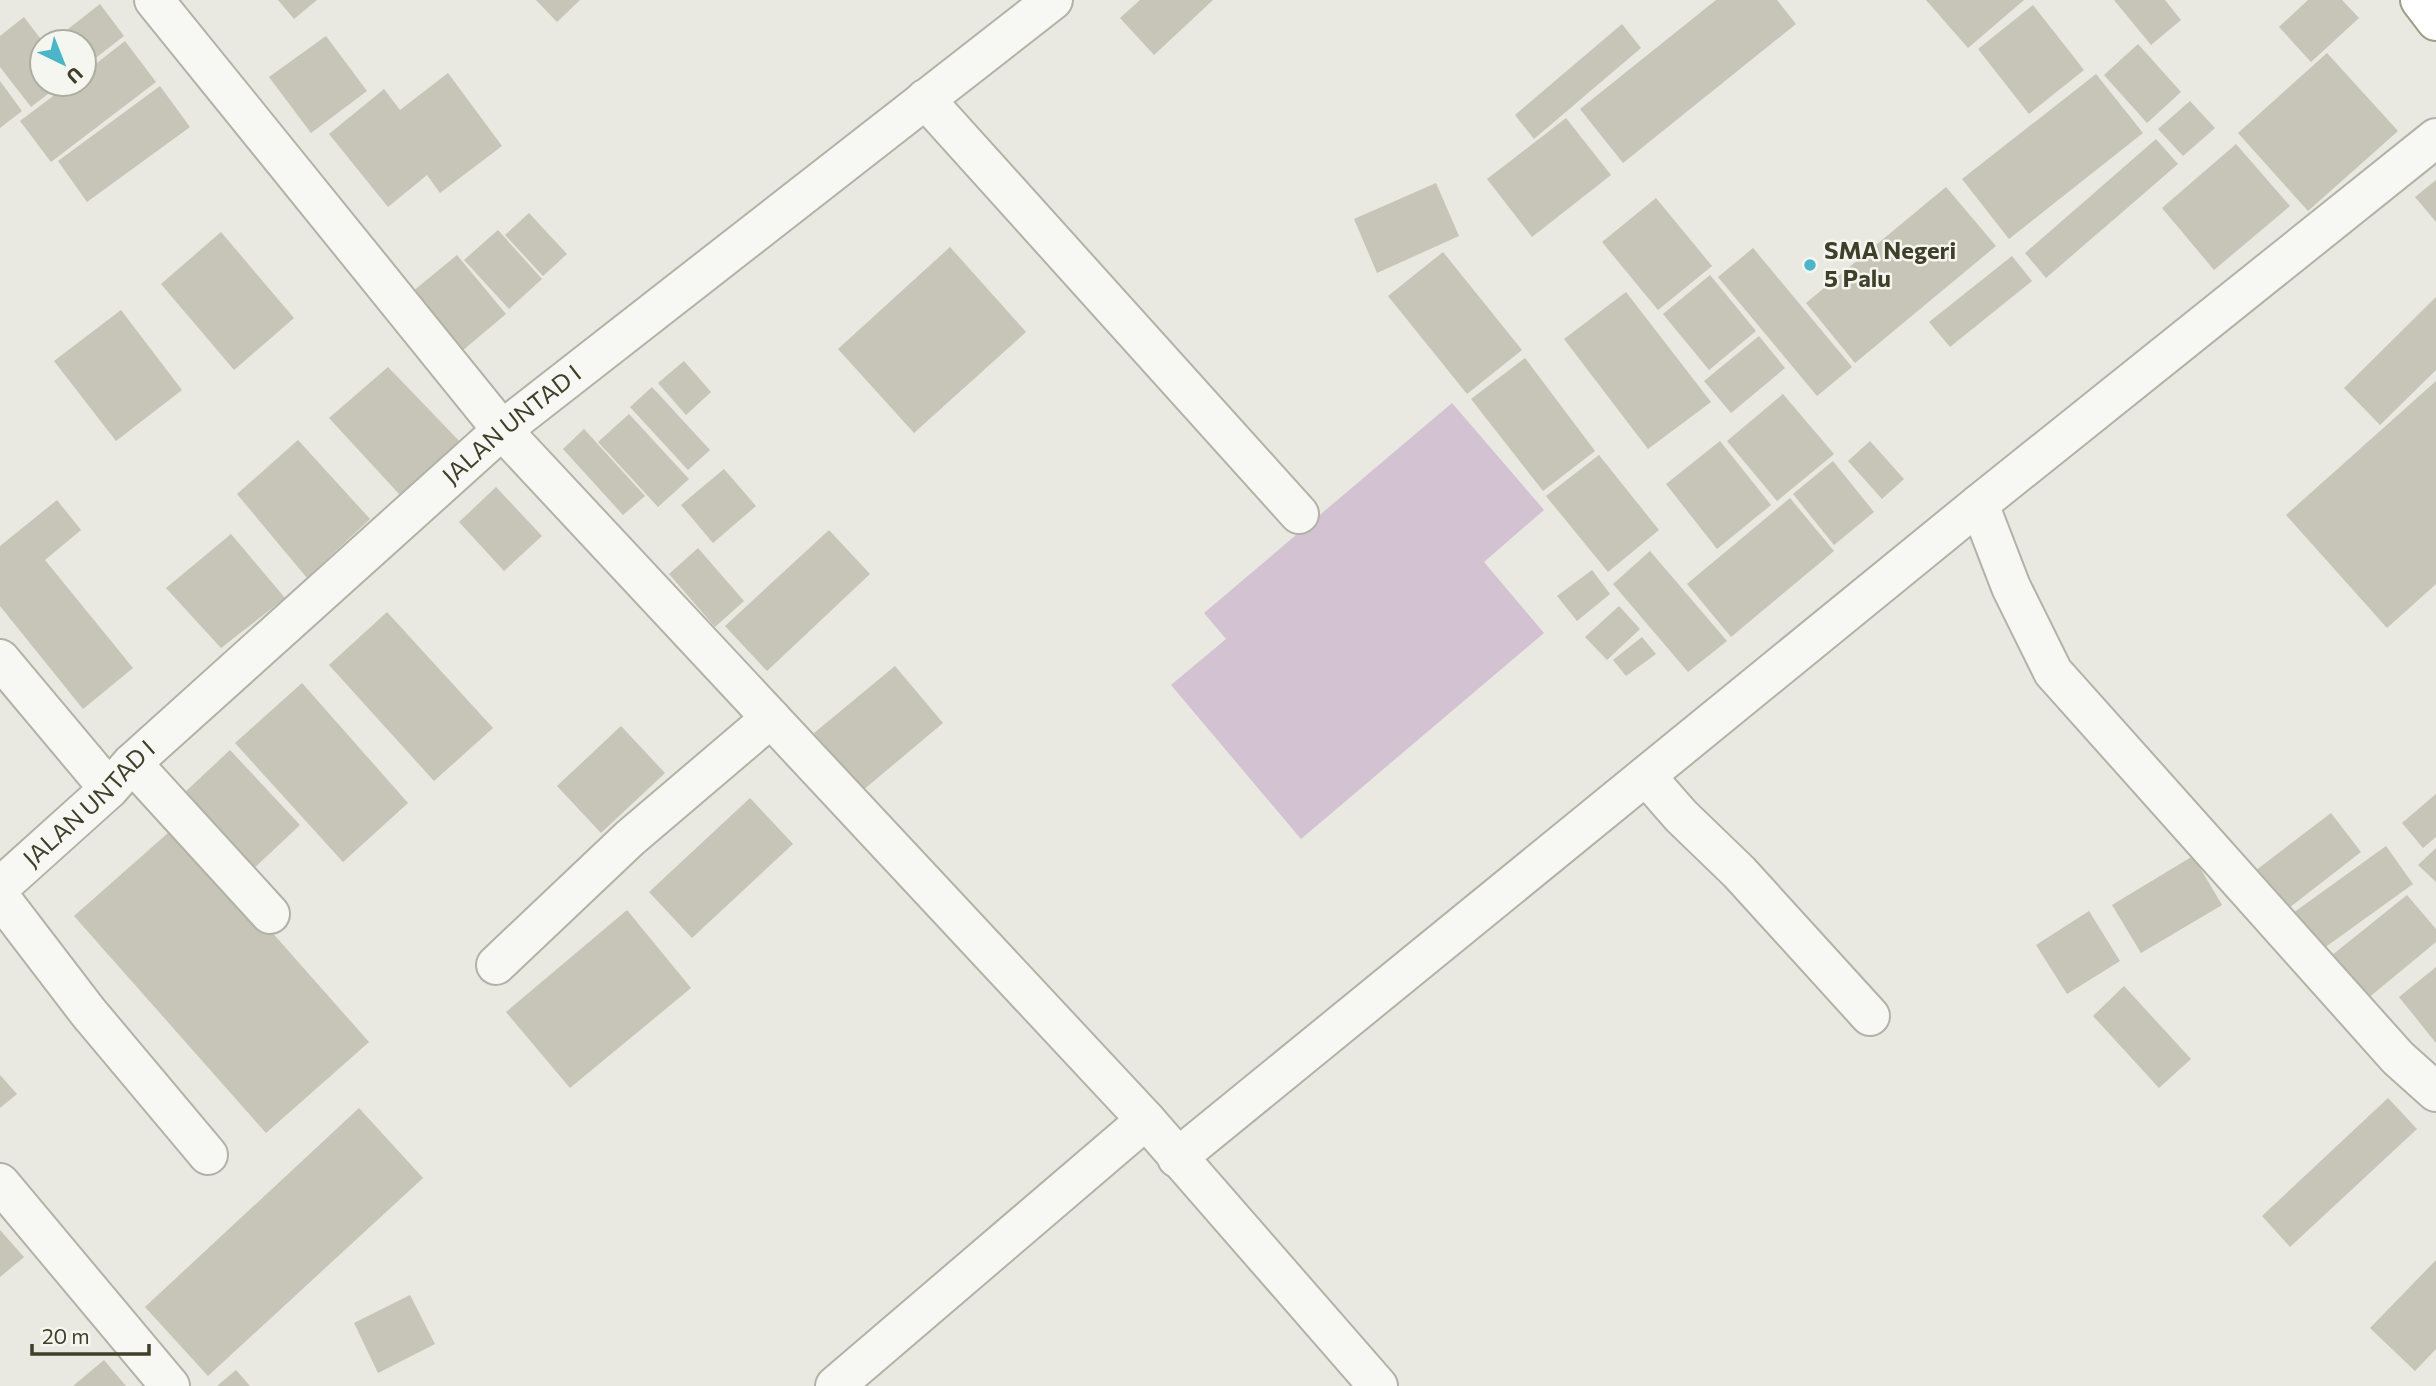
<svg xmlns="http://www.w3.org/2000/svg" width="2436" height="1386" font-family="Commissioner,sans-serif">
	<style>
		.green { fill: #d3c2d2 }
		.building { fill: #c6c5b8 }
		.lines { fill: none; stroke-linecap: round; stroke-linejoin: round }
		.minor-casing { stroke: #b3b2a6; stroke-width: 42 }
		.highway-casing { stroke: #9f9d89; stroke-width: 42 }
		.minor { stroke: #f7f7f3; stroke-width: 38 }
		.highway { stroke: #fff; stroke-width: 38 }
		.poi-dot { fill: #4bb6c9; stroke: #f6f6f0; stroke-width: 2.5 }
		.labels { text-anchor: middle; stroke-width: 5; stroke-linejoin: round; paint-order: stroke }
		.poi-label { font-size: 24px; font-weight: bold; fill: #403f2a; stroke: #f6f6f0; text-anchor: start }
		.street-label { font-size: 24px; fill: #403f2a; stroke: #f6f6f0 }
	</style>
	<rect width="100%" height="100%" fill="#e9e8e1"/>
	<!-- green -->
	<path class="green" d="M1452,403L1544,510L1484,562L1544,633L1301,839L1171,685L1226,639L1204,613Z"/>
	<!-- building -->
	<path class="building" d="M278,0H317L294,19Z
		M536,0H580L557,22Z
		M1140,0H1213L1154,55L1120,18Z
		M1716,0H1777L1796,24L1623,163L1580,109Z
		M1926,0H2024L1968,48Z
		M2114,0H2165L2181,20L2151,45Z
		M2308,0H2342L2359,18L2311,62L2279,27Z
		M100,4L124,36L84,67V42L54,40Z
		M2033,5L2084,70L2029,114L1978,49Z
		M24,17L43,42L42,84H61L31,107L0,67V36Z
		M1622,24L1641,48L1534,139L1515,115Z
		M326,36L367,91L311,133L269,77Z
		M125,41L156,82L51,162L20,121L69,84H84V73Z
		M2138,44L2181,92L2147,123L2104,75Z
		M2327,53L2398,131L2308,211L2238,133Z
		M448,73L502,146L440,193L427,175L388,207L329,134L384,89L400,110Z
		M2096,74L2143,133L2009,239L1962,179Z
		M0,81L22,111L0,128Z
		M160,86L190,127L87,202L58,161Z
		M2190,101L2215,128L2183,156L2158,129Z
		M1566,118L1611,175L1532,237L1487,179Z
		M2156,139L2178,164L2046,278L2025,253Z
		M2236,144L2290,206L2214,270L2162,208Z
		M2436,180V222L2415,197Z
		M1436,183L1459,236L1377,273L1354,219Z
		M1946,187L1996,246L1855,363L1806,303Z
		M1656,198L1712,266L1658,310L1602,242Z
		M529,213L567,254L543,276L505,235Z
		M498,230L542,279L509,309L464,260Z
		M221,232L294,318L234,370L161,284Z
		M950,247L1026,332L914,433L838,349Z
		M1753,248L1852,367L1817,396L1718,277Z
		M1443,252L1522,350L1467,394L1388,296Z
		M457,255L506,314L462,351L412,292Z
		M2012,256L2032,281L1950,347L1929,322Z
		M1710,275L1756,331L1709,370L1663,314Z
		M1626,292L1711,402L1648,449L1564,339Z
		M2436,297V370L2380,425L2344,388Z
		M121,310L182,390L116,441L54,361Z
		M1759,336L1785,368L1731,413L1704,381Z
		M1525,358L1595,451L1543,491L1471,399Z
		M684,361L711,392L686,415L658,383Z
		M388,367L464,446L400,495L329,418Z
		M2436,381V584L2387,628L2286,515Z
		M652,387L710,450L688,470L630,407Z
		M1783,394L1834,454L1777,501L1727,441Z
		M629,414L689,479L658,507L598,442Z
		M584,429L645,496L623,515L563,449Z
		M298,440L370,519L307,578L237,494Z
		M1720,441L1771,505L1717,549L1666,484Z
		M1870,441L1904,479L1882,499L1848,461Z
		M1599,455L1659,530L1608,572L1546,496Z
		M1833,461L1874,512L1834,545L1793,494Z
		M724,469L756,506L713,543L681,505Z
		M496,487L542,536L504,571L459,522Z
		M1790,498L1834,551L1731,637L1687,584Z
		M57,500L81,530L45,560L133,668L83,709L0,606V546Z
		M829,530L870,574L767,671L725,626Z
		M231,534L285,598L221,648L166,588Z
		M698,548L744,601L715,627L669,574Z
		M1650,551L1727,641L1688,672L1613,584Z
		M1592,570L1610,594L1577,621L1557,596Z
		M1619,606L1640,629L1607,660L1585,637Z
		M387,612L493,728L434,781L329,665Z
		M1642,637L1656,654L1626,676L1613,660Z
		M895,666L943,723L862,791L814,733Z
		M302,683L408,803L343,862L235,743Z
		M621,726L665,773L601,833L557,786Z
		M230,750L300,825L252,870L182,795Z
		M2436,794V837L2423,848L2402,823Z
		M750,798L793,844L692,938L649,892Z
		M2331,813L2361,852L2281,914L2251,874Z
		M177,825L369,1042L266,1133L74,916Z
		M2386,846L2413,884L2320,951L2293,913Z
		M2436,848V882L2418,865Z
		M2193,856L2222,905L2141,953L2112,905Z
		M2407,895L2436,929V942L2367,999L2331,956Z
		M627,910L691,988L570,1088L506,1012Z
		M2089,911L2120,961L2067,994L2036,945Z
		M2436,967V1043L2399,997Z
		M2124,986L2191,1059L2159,1088L2093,1016Z
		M0,1075L17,1094L0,1108Z
		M2388,1098L2417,1129L2290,1247L2262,1216Z
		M359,1108L423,1178L208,1376L145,1307Z
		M0,1230L24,1257L0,1277Z
		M2436,1260V1349L2415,1371L2370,1328Z
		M410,1295L435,1344L378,1373L354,1323Z
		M104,1360L126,1386H73Z
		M236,1370L250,1386H217Z"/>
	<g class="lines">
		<defs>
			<g id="minor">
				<path d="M154,0L502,430L1146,1120L1378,1386"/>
				<path d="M925,99L1299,514"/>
				<path d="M1979,504L2011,587L2053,672L2398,1058L2436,1092"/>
				<path d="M0,659L109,789"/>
				<path d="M132,763L270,914"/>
				<path d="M1646,776L1681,816L1739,872L1870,1016"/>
				<path id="s1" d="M0,887L109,789L132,763L502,430L1053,0"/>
				<path d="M0,897L88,1012L208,1155"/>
				<path d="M496,965L630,838L771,718"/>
				<path d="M1177,1158L1979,504L2436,138"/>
				<path d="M0,1183L170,1386"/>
				<path d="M835,1386L1146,1120"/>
			</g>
			<path id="highway" d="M2420,0L2436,21"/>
		</defs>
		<!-- minor casing -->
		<use href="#minor" class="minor-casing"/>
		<!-- highway casing -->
		<use href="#highway" class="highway-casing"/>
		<!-- minor -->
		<use href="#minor" class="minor"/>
		<!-- highway -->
		<use href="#highway" class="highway"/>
	</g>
	<!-- markers -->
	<circle class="poi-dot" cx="1810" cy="265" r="7"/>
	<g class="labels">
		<!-- poi labels -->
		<g class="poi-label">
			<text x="1824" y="259">SMA Negeri<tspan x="1824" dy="28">5 Palu</tspan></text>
		</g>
		<!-- street labels -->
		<g class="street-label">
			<text dy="8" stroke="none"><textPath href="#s1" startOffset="690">JALAN UNTAD I</textPath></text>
			<text dy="8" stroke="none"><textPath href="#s1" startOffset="122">JALAN UNTAD I</textPath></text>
		</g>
	</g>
	<!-- north arrow -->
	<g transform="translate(63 63) rotate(137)"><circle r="33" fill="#f6f6f0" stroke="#adada1" stroke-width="2"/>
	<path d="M0-5L12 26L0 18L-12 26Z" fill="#4bb6c9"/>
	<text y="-10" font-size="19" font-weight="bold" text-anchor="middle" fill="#403f2a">U</text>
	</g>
	<!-- scale -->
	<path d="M32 1344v10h117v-10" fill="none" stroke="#403f2a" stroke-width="3.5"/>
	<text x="42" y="1344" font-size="21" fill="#403f2a" stroke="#f6f6f0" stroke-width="5" paint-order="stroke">20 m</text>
</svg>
